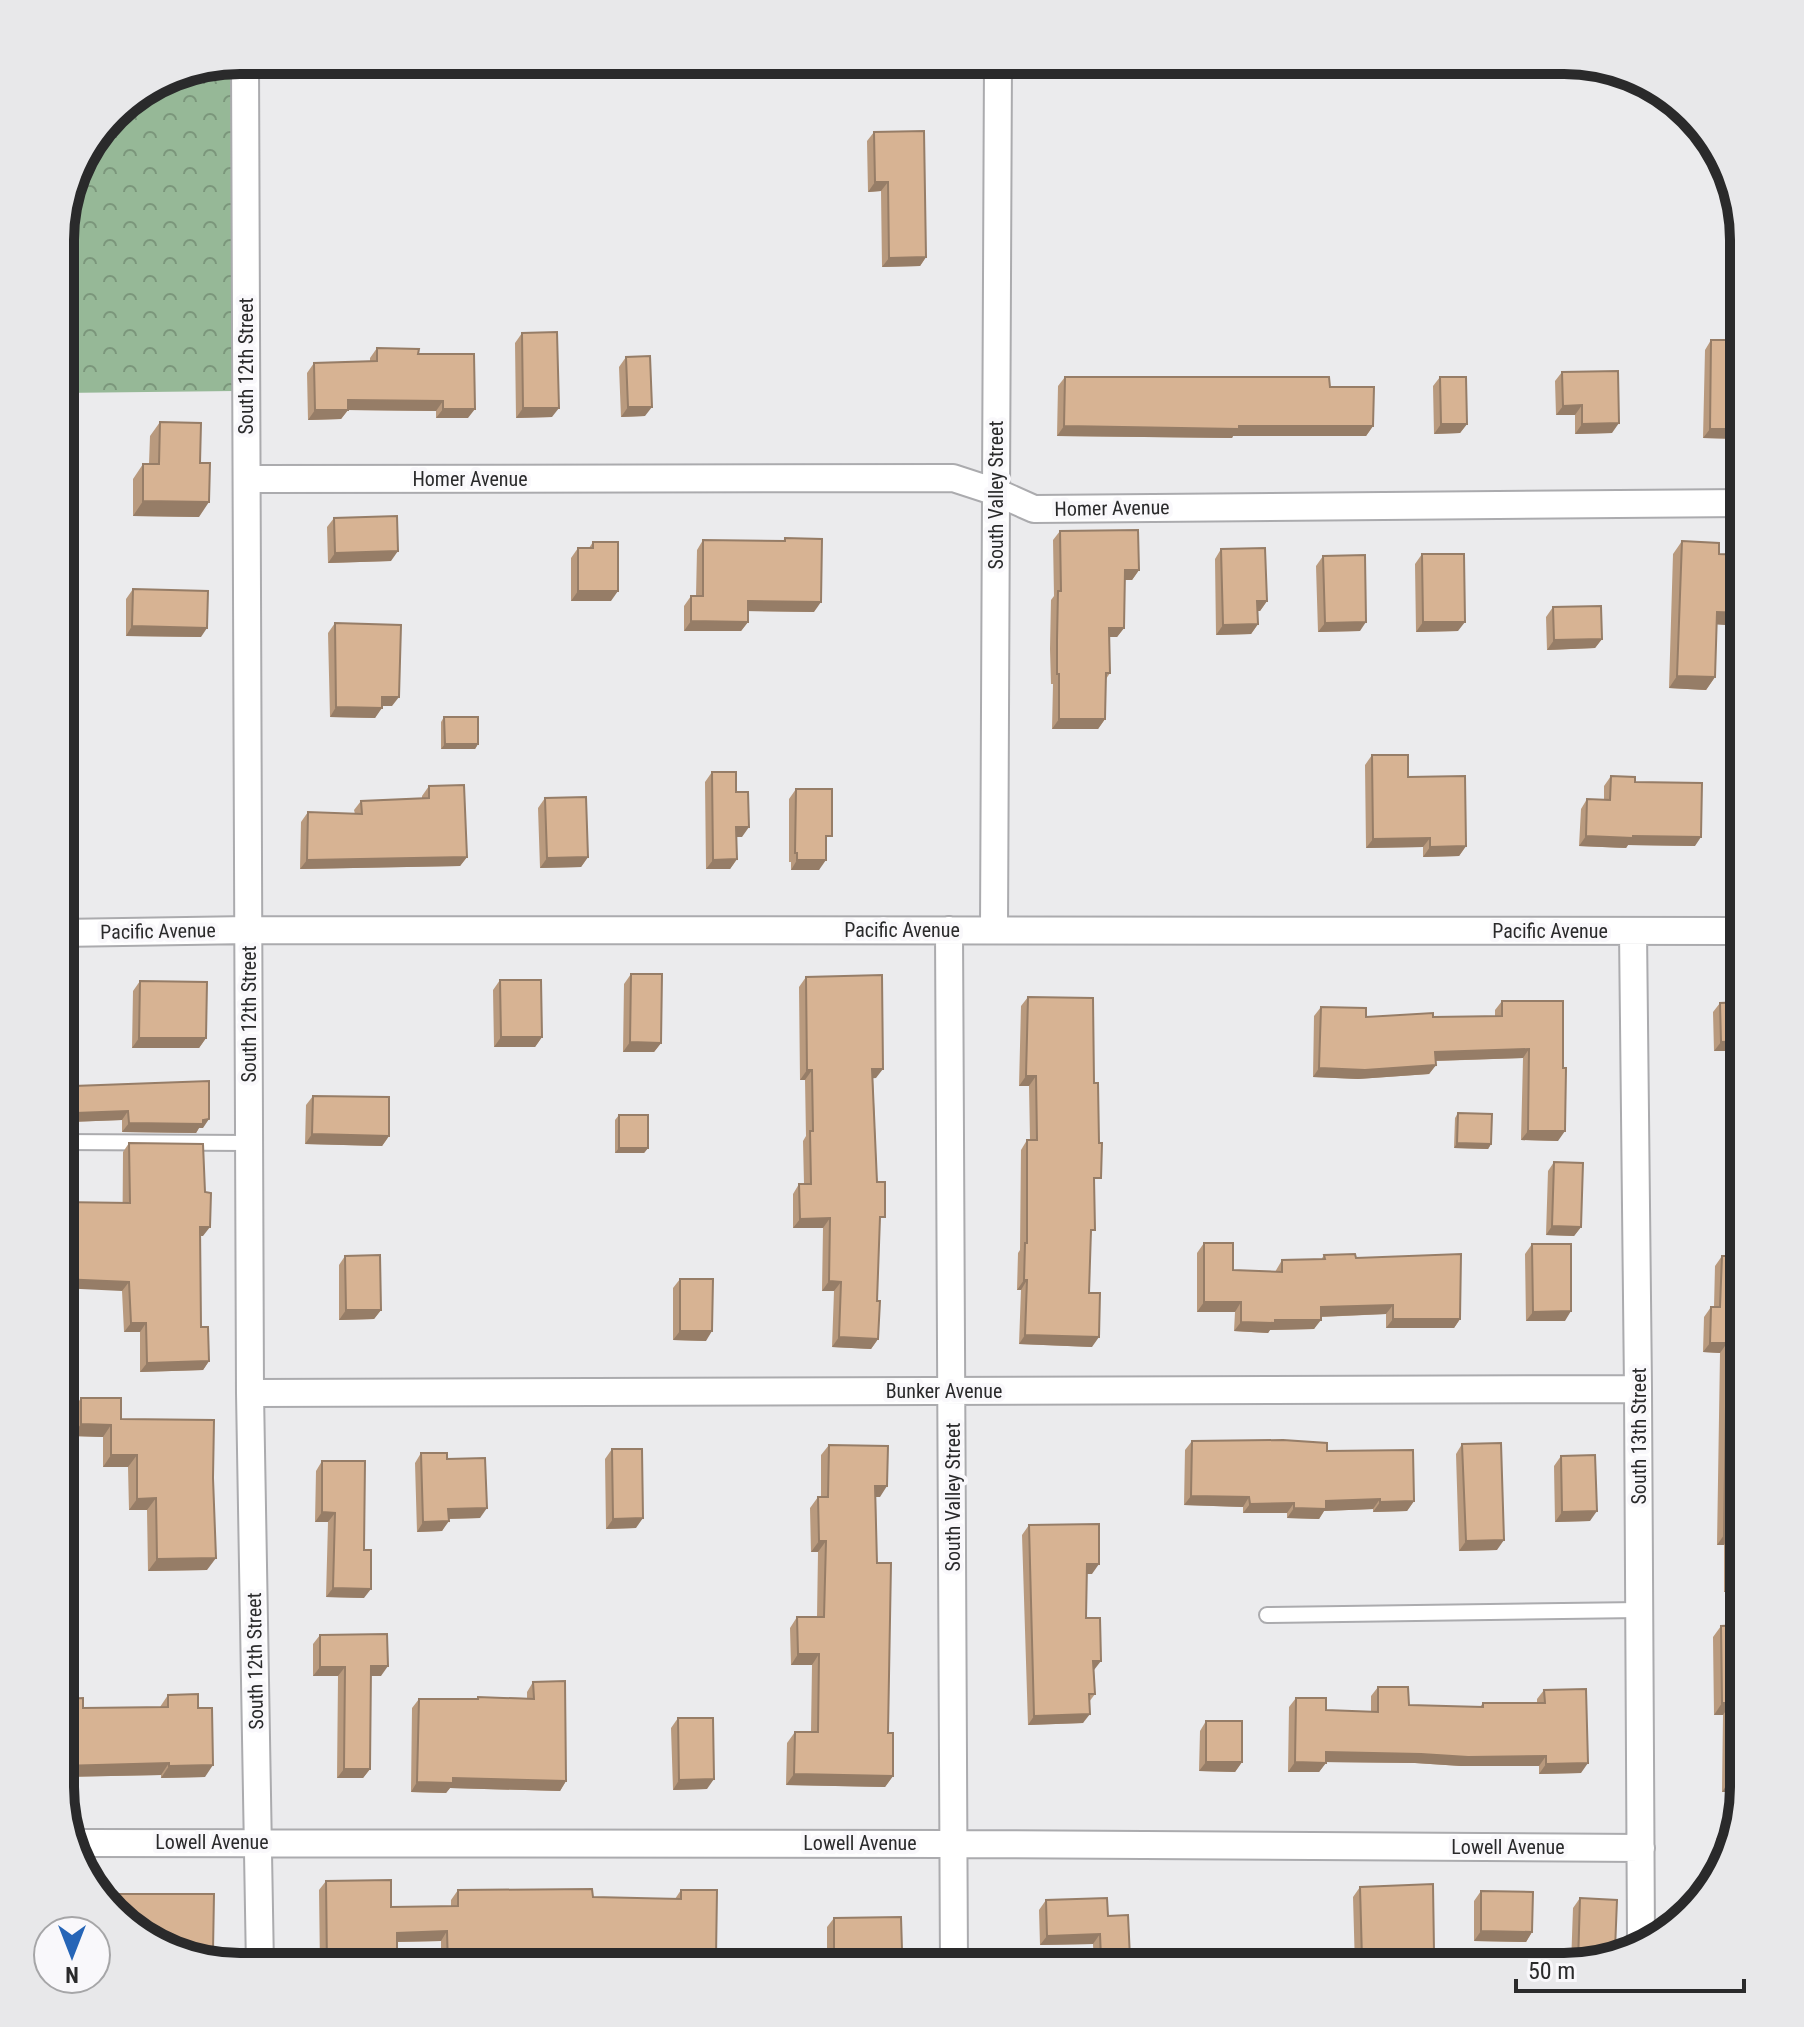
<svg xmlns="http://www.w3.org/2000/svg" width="1804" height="2027" font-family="'Roboto Condensed',sans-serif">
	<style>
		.forest { fill: url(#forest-crowns) }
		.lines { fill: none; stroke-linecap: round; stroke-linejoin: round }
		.lane-casing { stroke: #ababae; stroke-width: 18 }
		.street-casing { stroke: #ababae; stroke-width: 30 }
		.lane { stroke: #fff; stroke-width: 14 }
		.street { stroke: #fff; stroke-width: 26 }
		.wall { fill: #b99a7e }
		.shaded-wall { fill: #967d67 }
		.building { fill: #d7b393; stroke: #967d67; stroke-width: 2 }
		.labels { text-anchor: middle; stroke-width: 8; stroke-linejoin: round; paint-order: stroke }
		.street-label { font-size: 20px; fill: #2a2a2b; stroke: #f9f8fb }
		.rim { fill: none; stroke: #2a2a2b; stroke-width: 10 }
	</style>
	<defs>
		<pattern id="forest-crowns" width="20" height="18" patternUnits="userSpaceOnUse" patternTransform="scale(2)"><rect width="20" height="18" fill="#96b897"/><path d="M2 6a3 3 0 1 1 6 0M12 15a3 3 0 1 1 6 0" fill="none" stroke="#7b967b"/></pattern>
	</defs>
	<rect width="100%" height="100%" fill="#ebebed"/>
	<!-- forest -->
	<path class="forest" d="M232,61L235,391L60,393V227L78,161L121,105L171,74Z"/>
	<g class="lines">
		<defs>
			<path id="lane" d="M60,1142L249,1143
				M1267,1615L1640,1610"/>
			<path id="street" d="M245,60L250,1393L260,1967
				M247,479L953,478L996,492L1034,509L1744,503
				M949,930L954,1967
				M994,930L998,60
				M1633,931L1638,1389L1641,1941
				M60,933L249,930L1744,931
				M250,1393L1638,1389
				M79,1843L954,1844L1641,1848"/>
		</defs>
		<!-- lane casing -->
		<use href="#lane" class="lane-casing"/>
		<!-- street casing -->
		<use href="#street" class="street-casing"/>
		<!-- lane -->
		<use href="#lane" class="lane"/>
		<!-- street -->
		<use href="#street" class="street"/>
	</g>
	<!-- wall -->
	<path class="wall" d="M874,132L926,257L920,266L882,267L881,191L868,192L867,141Z
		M522,333L552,417L516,418L515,343Z
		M1711,340H1744V435L1741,439L1703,438L1705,350Z
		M377,348L418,354L468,418H436V411L348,410L341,419L308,420L307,373L314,363L370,361V358Z
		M626,357L645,416L621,417L619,367Z
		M1562,372L1612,433L1575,434V415H1556L1555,381Z
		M1065,377L1330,387L1373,426L1366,436H1233L1232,438L1057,436L1058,386Z
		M1440,377L1467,424L1460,433L1434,434L1433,386Z
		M160,422L200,463L199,517L133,516V479L143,464H149L150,436Z
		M334,518L391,561L328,563L327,527Z
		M1060,531L1139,570L1132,580H1125L1124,628L1117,637H1109L1110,673L1106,679L1105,719L1098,729H1052L1053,684H1051L1050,649L1051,600L1054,596L1053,540Z
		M785,538L814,612L748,611V622L741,631H684V606L691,596H696L697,550L703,540L783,541Z
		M1682,541L1719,554L1744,555V626L1717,624L1715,677L1706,690L1669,688L1673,554Z
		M593,542L611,601H571V558L578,548H589Z
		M1221,549L1267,601L1260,611H1258V624L1251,634L1216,635L1215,559Z
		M1422,554L1458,631L1416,632L1415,564Z
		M1323,556L1360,631L1318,632L1316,566Z
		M133,589L201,637L126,636V599Z
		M1553,607L1602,639L1595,648L1547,650L1546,617Z
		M335,623L392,706H382L375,718L330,717L328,633Z
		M444,717L478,744L475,749H441V722Z
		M1372,755L1408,777L1466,846L1459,856L1423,857V847L1366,848L1365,765Z
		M712,772L736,792L742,837H737V859L730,869H706L705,782Z
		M1611,776L1635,782L1695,846L1628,845L1626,848L1579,846L1581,809L1587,799L1604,800V786Z
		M429,786L467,857L460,866L300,869L301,822L308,812L355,814L354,810L361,801L422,798V796Z
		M796,789L826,844L819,870H791V862H789V799Z
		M545,798L588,857L581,867L540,868L538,808Z
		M631,974L661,1043L654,1052H623L624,984Z
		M806,977L876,1078H873L879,1226L877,1301L878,1339L871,1349L832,1347L834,1291H822L823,1228H793V1194L799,1184H804L803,1141L806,1136L805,1080H800L799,987Z
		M500,980L542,1037L535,1047H494L493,990Z
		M140,981L206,1038L199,1048H132L133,991Z
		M1028,997L1095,1186L1091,1237L1089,1293L1092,1347L1019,1344L1021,1290H1017L1018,1253L1020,1250L1021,1150L1027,1140H1030L1029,1086H1019L1021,1006Z
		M1502,1001H1563L1558,1141L1521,1140L1523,1058L1436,1061V1065L1429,1074L1358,1079L1313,1077L1314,1016L1321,1007L1366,1017H1433L1495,1016V1010Z
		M1720,1003L1744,1051H1714L1713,1012Z
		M74,1086L203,1128H199L196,1133L122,1132V1120L69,1122L67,1095Z
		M313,1096L389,1136L382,1146L305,1144L306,1105Z
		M1458,1113L1491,1144L1488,1149L1454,1148L1455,1118Z
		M619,1115L648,1148L644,1153H615V1120Z
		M129,1143L203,1236H200L201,1327L209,1361L203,1370L140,1372V1332H124L122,1291L123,1152Z
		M1554,1162L1581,1227L1574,1236L1546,1235L1548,1171Z
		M1204,1243L1233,1270L1275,1272L1282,1260H1321L1324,1255L1356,1258L1460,1319L1454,1328H1386V1314L1321,1317L1314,1329L1270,1330L1268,1333L1234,1331L1235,1312H1197V1253Z
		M1532,1244L1565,1321H1526L1525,1254Z
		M345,1256L381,1310L374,1319L339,1320V1265Z
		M1722,1256H1744V1592H1724V1545H1717L1720,1353L1703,1352L1704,1317L1711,1307H1714L1715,1266Z
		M680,1279L706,1341L673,1340V1288Z
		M81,1398L121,1419L207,1570L148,1571L147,1510H129L128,1467H103V1437L72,1436L73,1410Z
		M1192,1441L1327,1451L1414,1501L1407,1511L1373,1512V1509L1324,1511L1319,1519L1287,1518V1513H1243V1507L1184,1505L1185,1450Z
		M1462,1444L1497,1550L1459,1551L1456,1454Z
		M829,1445L880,1497H876L877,1563L888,1733L893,1776L885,1787L786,1785L787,1743L795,1732H811L812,1665H791L790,1628L797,1617H817L818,1552H811L810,1508L818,1497H821V1455Z
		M612,1449L636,1528L606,1529L605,1459Z
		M421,1453L447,1459L480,1518L448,1519L442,1531L417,1532L415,1463Z
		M1561,1456L1590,1521L1555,1522L1554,1466Z
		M322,1461L364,1550V1598L326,1597L328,1522H315L316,1471Z
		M1029,1525L1092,1574H1087L1086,1618L1094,1670L1095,1694L1089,1702L1083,1723L1028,1725L1022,1535Z
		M1721,1626L1744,1788L1743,1792H1722L1723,1715H1714L1713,1637Z
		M320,1635L381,1676H371L370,1769L363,1778H337L338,1676H313V1644Z
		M533,1682L566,1781L560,1791L450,1788L446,1793L411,1792L412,1708L419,1699H476L478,1697L527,1698V1692Z
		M1378,1687L1409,1705L1480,1707L1483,1703H1537V1699L1544,1690L1581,1773L1539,1774V1766H1461L1415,1763L1326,1762L1319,1772H1288L1289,1707L1296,1698L1326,1710L1371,1712V1696Z
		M168,1695L198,1708L205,1777L161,1778V1775L60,1777V1699L83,1708L160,1707Z
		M678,1718L707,1789L673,1790L671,1728Z
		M1206,1721L1242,1762L1235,1772L1199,1771L1200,1731Z
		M1723,1829L1725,1867L1719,1875V1873H1716V1839Z
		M326,1881L391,1907L451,1906V1900L458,1890L593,1897L675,1899L681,1890L716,1957L709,1967L659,1965V1967H441V1941L397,1942V1967H320L319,1890Z
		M1360,1887L1434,1952L1427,1962H1391L1388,1967H1355L1353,1897Z
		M1481,1891L1532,1932L1526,1942L1474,1941V1901Z
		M1580,1898L1615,1950L1571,1965L1573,1908Z
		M1046,1900L1108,1916L1130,1958L1123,1967H1094L1093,1944L1040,1945L1039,1910Z
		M834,1918L902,1950L895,1960H891V1967H836V1961H827V1927Z"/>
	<!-- shaded-wall -->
	<path class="shaded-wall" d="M875,182H888L881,191L868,192Z
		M926,257L920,266L882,267L889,258Z
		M348,400L443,401L436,411L348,410L341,419L308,420L315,410Z
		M1582,405L1575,415H1556L1563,406Z
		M628,407H652L645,416L621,417Z
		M523,408H559L552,417L516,418Z
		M443,409H475L468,418H436Z
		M1619,423L1612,433L1575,434L1582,424Z
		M1441,424H1467L1460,433L1434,434Z
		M1064,426H1373L1366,436H1233L1232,438L1057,436Z
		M1710,429H1744V435L1741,439L1703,438Z
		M143,501L209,502L199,517L133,516Z
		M398,551L391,561L328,563L335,553Z
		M1125,570H1139L1132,580H1118Z
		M578,591H618L611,601H571Z
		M748,601L821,602L814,612L741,611Z
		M1257,601H1267L1260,611H1251Z
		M1717,612L1744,613V626L1708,624Z
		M691,621L748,622L741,631H684Z
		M1366,622L1360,631L1318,632L1325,623Z
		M1423,622H1465L1458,631L1416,632Z
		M1258,624L1251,634L1216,635L1223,625Z
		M132,626L207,628L201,637L126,636Z
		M1109,628H1124L1117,637H1102Z
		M1602,639L1595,648L1547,650L1554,640Z
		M1677,676L1715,677L1706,690L1669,688Z
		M382,697H399L392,706H376Z
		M336,707L382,708L375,718L330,717Z
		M1059,719H1105L1098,729H1052Z
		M445,744H478L475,749H441Z
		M736,827H749L742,837H730Z
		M1586,836H1633L1701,837L1695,846L1628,845L1626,848L1579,846Z
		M1430,838L1423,847L1366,848L1373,839Z
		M1466,846L1459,856L1423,857L1430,847Z
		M467,857L460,866L300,869L307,860Z
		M588,857L581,867L540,868L547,858Z
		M737,859L730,869H706L713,860Z
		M797,860H826L819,870H791Z
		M501,1037H542L535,1047H494Z
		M139,1038H206L199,1048H132Z
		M1744,1041V1051H1714L1721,1042Z
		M630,1042L661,1043L654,1052H623Z
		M1529,1049L1523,1058L1429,1061L1435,1052Z
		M1436,1065L1429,1074L1358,1079L1313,1077L1319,1068Z
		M872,1069H883L876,1078L866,1079Z
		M807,1070H812L805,1080H800Z
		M1026,1076H1036L1029,1086H1019Z
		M128,1111L122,1120L69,1122L75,1113Z
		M209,1119L203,1128H199L196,1133L122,1132L129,1123Z
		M1528,1131H1565L1558,1141L1521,1140Z
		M312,1134L389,1136L382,1146L305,1144Z
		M1457,1143L1491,1144L1488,1149L1454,1148Z
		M619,1148H648L644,1153H615Z
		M830,1218L823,1228H793L800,1219Z
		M1552,1226L1581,1227L1574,1236L1546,1235Z
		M200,1227H210L203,1236H193Z
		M60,1279L129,1282L122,1291L60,1288Z
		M1024,1280H1027L1021,1290H1017Z
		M829,1281L841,1282L834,1291H822Z
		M1204,1302H1241L1235,1312H1197Z
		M1393,1305L1386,1314L1314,1317L1321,1307Z
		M346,1310H381L374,1319L339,1320Z
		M1571,1311L1565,1321H1526L1533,1312Z
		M1393,1319H1460L1454,1328H1386Z
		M1275,1320H1321L1314,1329L1270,1330L1268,1333L1234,1331L1241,1322Z
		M131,1323H146L140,1332H124Z
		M680,1331H712L706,1341L673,1340Z
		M1025,1335L1099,1337L1092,1347L1019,1344Z
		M839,1337L878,1339L871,1349L832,1347Z
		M1710,1343H1727L1720,1353L1703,1352Z
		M209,1361L203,1370L140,1372L147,1363Z
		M81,1424L111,1425L103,1437L72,1436Z
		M111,1455H137L128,1467H103Z
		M875,1486H887L880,1497H868Z
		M1191,1496L1249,1497L1243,1507L1184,1505Z
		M156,1498L147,1510H129L137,1499Z
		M1380,1499L1373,1509L1324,1511L1319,1519L1287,1518L1294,1508L1326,1501Z
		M1414,1501L1407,1511L1373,1512L1380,1502Z
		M1294,1503L1287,1513H1243L1250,1504Z
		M487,1508L480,1518L441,1519L448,1509Z
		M1597,1511L1590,1521L1555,1522L1562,1512Z
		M322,1512L335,1513L328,1522H315Z
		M643,1518L636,1528L606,1529L613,1519Z
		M449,1521L442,1531L417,1532L423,1522Z
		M1724,1535H1731L1724,1545H1717Z
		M1504,1540L1497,1550L1459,1551L1466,1541Z
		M819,1541H826L818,1552H811Z
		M216,1558L207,1570L148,1571L157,1559Z
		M1087,1564H1099L1092,1574H1081Z
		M1731,1582H1744V1592H1724Z
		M333,1588L371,1589L364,1598L326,1597Z
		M798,1654H819L812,1665H791Z
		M1093,1661H1101L1094,1670Z
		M371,1666H388L381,1676H364Z
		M320,1667H345L338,1676H313Z
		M1722,1703H1731L1723,1715H1714Z
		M1090,1714L1083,1723L1028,1725L1034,1716Z
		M1326,1752L1546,1756L1539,1766H1461L1415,1763L1319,1762Z
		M1206,1762H1242L1235,1772L1199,1771Z
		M1295,1762L1326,1763L1319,1772H1288Z
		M169,1763L161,1775L60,1777V1766Z
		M1588,1763L1581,1773L1539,1774L1546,1764Z
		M213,1765L205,1777L161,1778L169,1766Z
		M344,1769H370L363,1778H337Z
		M794,1774L893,1776L885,1787L786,1785Z
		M453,1778L566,1781L560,1791L450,1788L446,1793L411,1792L417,1782Z
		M714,1779L707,1789L673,1790L679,1780Z
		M1730,1780H1744L1743,1792H1722Z
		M1723,1864H1726L1719,1873H1716Z
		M447,1931L441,1941L390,1942L397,1933Z
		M1481,1931L1532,1932L1526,1942L1474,1941Z
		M1100,1934L1093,1944L1040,1945L1047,1936Z
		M902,1950L895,1960H885L891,1951Z
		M213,1951L207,1959L174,1952Z
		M834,1951H843L836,1961H827Z
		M1434,1952L1427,1962H1391L1388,1967H1356L1362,1959L1394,1953Z
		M659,1955L716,1957L709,1967L652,1965Z
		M475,1958L560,1961L556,1967H469Z
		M1101,1958H1130L1123,1967H1094Z"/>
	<!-- building -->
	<path class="building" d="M924,131L926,257L889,258L888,182H875L874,132Z
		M557,332L559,408H523L522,333Z
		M1711,340H1744V429H1710Z
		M377,348L419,349L418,354H474L475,409H443V401L348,400V410H315L314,363L377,361Z
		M650,356L652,407H628L626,357Z
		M1618,371L1619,423L1582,424V405L1563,406L1562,372Z
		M1065,377H1329L1330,387H1374L1373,426H1239V429L1064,426Z
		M1440,377H1466L1467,424H1441Z
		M160,422L201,423L200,463H210L209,502L143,501V464H159Z
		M397,516L398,551L335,553L334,518Z
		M1138,530L1139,570H1125L1124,628H1109L1110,673H1106L1105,719H1059V674H1057V640L1058,591H1061L1060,531Z
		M785,538L822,539L821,602L748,601V622L691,621V596H703V540L785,541Z
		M1682,541L1719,543V554L1744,555V613L1717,612L1715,677L1677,676Z
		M593,542H618V591H578V548H593Z
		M1265,548L1267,601H1257L1258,624L1223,625L1221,549Z
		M1422,554H1464L1465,622H1423Z
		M1365,555L1366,622L1325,623L1323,556Z
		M133,589L208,591L207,628L132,626Z
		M1601,606L1602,639L1554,640L1553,607Z
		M335,623L401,625L399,697H382V708L336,707Z
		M444,717H478V744H445Z
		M1372,755H1408V777L1465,776L1466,846L1430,847V838L1373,839Z
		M712,772H736V792H748L749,827H736L737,859L713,860Z
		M1611,776L1635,777V782L1702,783L1701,837L1633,836V838L1586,836L1587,799L1610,800Z
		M464,785L467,857L307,860L308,812L362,814L361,801L429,798V786Z
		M796,789H832V836H826V860H797V853H795Z
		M586,797L588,857L547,858L545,798Z
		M631,974H662L661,1043L630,1042Z
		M882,975L883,1069H872L877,1182H885V1217H880L877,1301H880L878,1339L839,1337L841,1282L829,1281L830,1218L800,1219L799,1184H811L810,1131H813L812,1070H807L806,977Z
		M500,980H541L542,1037H501Z
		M140,981L207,982L206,1038H139Z
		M1028,997L1093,998L1094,1083H1098L1099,1143H1102L1101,1178H1094L1095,1230H1091L1089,1293H1100L1099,1337L1025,1335L1027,1280H1024L1025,1243H1027V1140H1037L1036,1076H1026Z
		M1502,1001H1563V1068H1566L1565,1131H1528L1529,1049L1435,1052L1436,1065L1365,1070L1319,1068L1321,1007L1366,1008V1017L1433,1013V1017L1502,1016Z
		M1744,1002V1041L1721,1042L1720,1003Z
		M209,1081V1119L203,1120V1124L129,1123L128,1111L75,1113L74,1086Z
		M313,1096L389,1097V1136L312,1134Z
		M1458,1113L1492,1114L1491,1144L1457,1143Z
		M619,1115H648V1148H619Z
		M129,1143L203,1144L205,1192L211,1193L210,1227H200L201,1327H208L209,1361L147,1363L146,1323H131L129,1282L60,1279V1202L130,1203Z
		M1554,1162L1583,1163L1581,1227L1552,1226Z
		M1204,1243H1233V1270L1282,1272V1260L1325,1259L1324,1255L1355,1254L1356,1258L1461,1254L1460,1319H1393V1305L1321,1307V1320H1275V1323L1241,1322V1302H1204Z
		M1532,1244H1571V1311L1533,1312Z
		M380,1255L381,1310H346L345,1256Z
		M1722,1256H1744V1582H1731V1535H1724L1727,1343H1710L1711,1307H1720Z
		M680,1279H713L712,1331H680Z
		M81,1398H121V1419L214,1420L213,1478L216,1558L157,1559L156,1498L137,1499V1455H111V1425L81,1424Z
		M1283,1440L1327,1443V1451L1413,1450L1414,1501L1380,1502V1499L1326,1501V1509L1294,1508V1503L1250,1504L1249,1497L1191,1496L1192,1441Z
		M1501,1443L1504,1540L1466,1541L1462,1444Z
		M829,1445L888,1446L887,1486H875L877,1563H891L888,1733H893V1776L794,1774L795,1732H818L819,1654H798L797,1617H824L826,1541H819L818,1497H828Z
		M612,1449H642L643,1518L613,1519Z
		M421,1453H447V1459L485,1458L487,1508L448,1509L449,1521L423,1522Z
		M1595,1455L1597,1511L1562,1512L1561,1456Z
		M322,1461H365L364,1550H371V1589L333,1588L335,1513L322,1512Z
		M1099,1524V1564H1087L1086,1618H1100L1101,1661H1093L1095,1694H1089L1090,1714L1034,1716L1029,1525Z
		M1744,1625V1780H1730L1731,1703H1722L1721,1626Z
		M387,1634L388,1666H371L370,1769H344L345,1667H320V1635Z
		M565,1681L566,1781L453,1778V1783L417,1782L419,1699H478V1697L534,1699L533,1682Z
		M1378,1687H1408L1409,1705L1483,1707V1703H1545L1544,1690L1586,1689L1588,1763L1546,1764V1756L1468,1757L1421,1754L1326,1752V1763L1295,1762L1296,1698H1326V1710L1378,1712Z
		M198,1694V1708H212L213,1765L169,1766V1763L60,1766V1699L83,1698V1708L168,1707V1695Z
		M678,1718H713L714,1779L679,1780Z
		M1206,1721H1242V1762H1206Z
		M1723,1829H1734L1726,1866V1864H1723Z
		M391,1880V1907L458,1906V1890L592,1889L593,1897L681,1899V1890H717L716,1957L659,1955V1967H560V1961L475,1958L476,1967H448L447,1931L397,1933V1967H327L326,1881Z
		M1433,1884L1434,1952L1394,1953V1958L1362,1959L1360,1887Z
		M1481,1891L1533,1892L1532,1932L1481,1931Z
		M96,1894H214L213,1951L174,1952L160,1948L97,1896Z
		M1107,1898L1108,1916L1128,1915L1130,1958H1101L1100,1934L1047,1936L1046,1900Z
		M1580,1898L1617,1900L1615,1950L1578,1963Z
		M901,1917L902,1950L891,1951V1967H843V1951H834V1918Z"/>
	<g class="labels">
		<!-- street labels -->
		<g class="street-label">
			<text transform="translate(246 366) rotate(-90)" y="7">South 12th Street</text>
			<text x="470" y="486">Homer Avenue</text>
			<text transform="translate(996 495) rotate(-90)" y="7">South Valley Street</text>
			<text transform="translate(1112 508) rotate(-1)" y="7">Homer Avenue</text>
			<text x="902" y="937">Pacific Avenue</text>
			<text transform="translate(158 931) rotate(-1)" y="7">Pacific Avenue</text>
			<text x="1550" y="938">Pacific Avenue</text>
			<text transform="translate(249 1014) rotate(-90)" y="7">South 12th Street</text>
			<text x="944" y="1398">Bunker Avenue</text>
			<text transform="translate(1639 1436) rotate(-90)" y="7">South 13th Street</text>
			<text transform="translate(953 1497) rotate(-90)" y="7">South Valley Street</text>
			<text transform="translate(255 1661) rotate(-91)" y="7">South 12th Street</text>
			<text x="212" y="1849">Lowell Avenue</text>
			<text x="860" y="1850">Lowell Avenue</text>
			<text x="1508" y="1854">Lowell Avenue</text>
		</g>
	</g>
	<!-- crop -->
	<path d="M0 0H1804V2027H0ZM240 74H1564A166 166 0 0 1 1730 240V1787A166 166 0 0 1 1564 1953H240A166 166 0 0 1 74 1787V240A166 166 0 0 1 240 74Z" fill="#e8e8ea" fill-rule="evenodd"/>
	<path class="rim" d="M240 74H1564A166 166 0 0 1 1730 240V1787A166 166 0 0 1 1564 1953H240A166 166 0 0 1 74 1787V240A166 166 0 0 1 240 74Z"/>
	<!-- north arrow -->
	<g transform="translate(72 1955) rotate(180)"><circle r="38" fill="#f9f8fb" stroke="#a6a6a8" stroke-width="2"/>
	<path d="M0-6L14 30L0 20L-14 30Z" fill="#2665b7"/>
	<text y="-12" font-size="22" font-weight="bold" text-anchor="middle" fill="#2a2a2b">N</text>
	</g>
	<!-- scale -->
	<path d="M1516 1979v12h228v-12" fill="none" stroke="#2a2a2b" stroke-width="4"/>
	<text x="1528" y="1979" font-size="24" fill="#2a2a2b" stroke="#f9f8fb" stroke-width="6" paint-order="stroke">50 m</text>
</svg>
